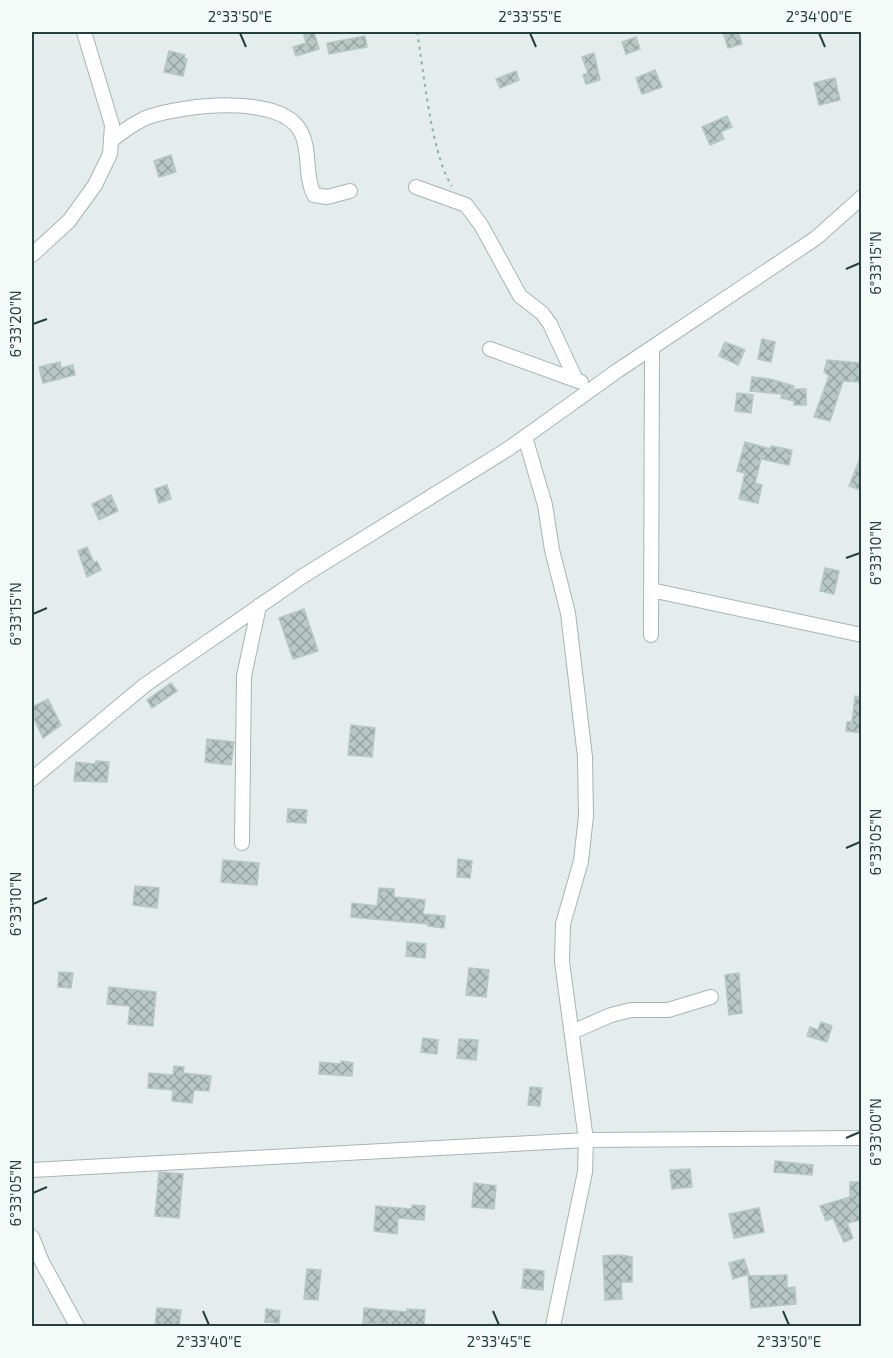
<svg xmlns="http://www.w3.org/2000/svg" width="893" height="1358" font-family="'Exo 2',sans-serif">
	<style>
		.building { fill: url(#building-cross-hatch); stroke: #b6c7c4; stroke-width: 1.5 }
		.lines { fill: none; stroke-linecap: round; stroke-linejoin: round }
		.minor-casing { stroke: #a6b5b4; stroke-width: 16 }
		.path { stroke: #84b1ad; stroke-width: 2; stroke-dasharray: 3 4.5; stroke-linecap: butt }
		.minor { stroke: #fff; stroke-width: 14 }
		.ticks { fill: none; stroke: #233f3e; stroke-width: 2 }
		.neatline { fill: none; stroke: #233f3e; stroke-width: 2 }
		.ticks-label { font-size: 15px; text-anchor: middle; fill: #233f3e }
	</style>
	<defs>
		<pattern id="building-cross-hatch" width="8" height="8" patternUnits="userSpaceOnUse" patternTransform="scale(1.5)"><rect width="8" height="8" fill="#b9c8c5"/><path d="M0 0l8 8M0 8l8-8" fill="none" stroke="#96a4a1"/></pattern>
	</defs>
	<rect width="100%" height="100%" fill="#e4edeb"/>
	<!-- building -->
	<path class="building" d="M303,32H314L319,49L296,56L293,47L306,43Z
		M723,32H738L742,44L728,48Z
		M365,36L367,47L329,54L327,43Z
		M636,37L640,49L626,54L622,42Z
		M169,51L185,55L184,58L187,59L183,76L164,72Z
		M594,53L600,80L586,84L583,75L588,73L582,57Z
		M655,70L662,87L642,94L636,78Z
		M516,71L519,80L500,88L496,79Z
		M835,78L840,100L819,105L814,83Z
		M727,116L732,127L721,132L724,139L710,145L702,127Z
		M171,155L176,172L159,177L154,161Z
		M762,339L775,342L771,362L758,359Z
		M725,342L745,350L738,365L719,356Z
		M827,360L861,363V382L843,381L830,421L814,417L829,376L824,372Z
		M60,362L61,368L73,365L75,375L43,383L39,367Z
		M752,377L770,379L794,386L793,389H806V405H794V401L781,398L782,394L750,391Z
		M737,393L753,395L751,413L735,411Z
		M745,442L771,449V446L792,450L789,465L761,459L755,483L762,485L758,503L739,499L745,473L737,471Z
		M861,456V490L849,486Z
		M167,485L171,499L159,503L155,489Z
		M111,495L118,511L99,520L92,504Z
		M87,547L94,563L97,561L101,570L87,577L78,551Z
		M825,568L839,571L834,594L820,591Z
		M304,609L318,651L293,659L279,618Z
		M171,683L177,691L152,708L147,700Z
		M855,696L861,697V733L846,731L847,722H852Z
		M48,699L61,725L43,738L32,714V707Z
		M351,725L375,728L372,757L348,755Z
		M207,739L234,742L231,765L205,762Z
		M96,761L109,762L107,782L74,781L76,762L95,764Z
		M288,809L307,810L306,823L287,822Z
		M458,859L472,861L470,878L457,877Z
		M223,860L259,863L257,885L221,882Z
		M135,886L159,888L157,908L133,905Z
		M379,888L394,889V897L425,900L423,914L445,916L444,928L428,926V924L351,917L352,903L377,906Z
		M407,942L426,944L425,958L406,956Z
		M469,968L489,970L486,997L466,995Z
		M59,972L73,973L71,988L58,987Z
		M739,973L742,1013L729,1015L725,975Z
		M109,987L156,992L153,1026L128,1024L130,1006L107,1004Z
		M821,1022L832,1026L827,1042L807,1036L810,1027L818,1030Z
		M423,1038L438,1040L437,1054L421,1052Z
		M459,1039L478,1040L476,1060L457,1058Z
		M341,1061L353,1063L352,1076L319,1074L320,1062L341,1064Z
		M174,1066L184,1067L183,1073L211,1076L209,1091L194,1090L192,1103L172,1101L173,1090L148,1088L149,1073L173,1075Z
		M530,1087L542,1088L540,1106L528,1105Z
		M775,1161L813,1165L812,1175L774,1172Z
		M690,1169L692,1187L672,1189L670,1170Z
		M159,1172L183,1174L179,1218L155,1216Z
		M850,1182H861V1220L847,1223L853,1238L844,1242L833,1218L826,1221L820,1206L850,1197Z
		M474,1183L496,1186L494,1209L472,1207Z
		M412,1205L425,1206L424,1220L398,1218L397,1234L374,1231L376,1206L412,1209Z
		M759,1208L764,1232L734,1238L729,1214Z
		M620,1255L632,1257V1282H621L622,1299L605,1300L603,1256Z
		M744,1259L749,1274L733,1279L729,1263Z
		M307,1269L321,1270L318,1300L304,1299Z
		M524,1269L544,1271L543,1290L522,1288Z
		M787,1275V1288L795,1287L796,1304L751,1308L748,1276Z
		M157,1308L181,1310L179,1326H155Z
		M364,1308L407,1312V1309L425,1310L424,1326L363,1323Z
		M266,1309L280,1311L279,1323L265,1322Z"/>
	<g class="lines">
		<defs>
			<path id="minor" d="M113,139C124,131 135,122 148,117C183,105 281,93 301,132C311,151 304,175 314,195L327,197L350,191
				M416,187L466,205L481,225L520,296L542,313L550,324L576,380
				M32,255L69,221L95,185L110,154L112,125L84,32
				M490,349L581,382
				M525,437L545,505L552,550L568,613L585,757L586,816L581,861L563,924L562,962L586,1140L585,1172L553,1326
				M651,590L862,635
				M651,635L652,348
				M32,779L145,685L303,576L508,449L617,371L816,238L862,197
				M242,843L244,676L259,606
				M572,1032L611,1015L631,1010H668L711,997
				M32,1170L586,1140L862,1138
				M32,1237L42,1262L77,1326"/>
		</defs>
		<!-- minor casing -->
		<use href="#minor" class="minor-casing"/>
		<!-- path -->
		<path class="path" d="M417,32C424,71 431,155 452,186"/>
		<!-- minor -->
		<use href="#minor" class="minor"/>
	</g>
	<!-- ticks -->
	<path class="ticks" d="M240,33L246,47M530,33L536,47M819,33L825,47M846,269L860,263M33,324L47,319M846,558L860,553M33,614L47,608M846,848L860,842M33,904L47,898M846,1138L860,1132M33,1193L47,1187M203,1311L209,1325M493,1311L499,1325M783,1311L789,1325"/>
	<!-- border -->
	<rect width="893" height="1358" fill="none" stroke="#f4faf8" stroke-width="66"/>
	<rect x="33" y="33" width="827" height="1292" class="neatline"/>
	<g class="ticks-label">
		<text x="240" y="22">2°33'50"E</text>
		<text x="530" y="22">2°33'55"E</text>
		<text x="819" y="22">2°34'00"E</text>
		<text transform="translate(876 263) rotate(-90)" y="5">6°33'15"N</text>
		<text transform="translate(16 324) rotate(-90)" y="5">6°33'20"N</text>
		<text transform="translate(876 553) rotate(-90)" y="5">6°33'10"N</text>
		<text transform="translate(16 614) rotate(-90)" y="5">6°33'15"N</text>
		<text transform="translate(876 842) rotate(-90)" y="5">6°33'05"N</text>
		<text transform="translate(16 904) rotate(-90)" y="5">6°33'10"N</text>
		<text transform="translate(876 1132) rotate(-90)" y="5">6°33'00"N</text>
		<text transform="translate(16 1193) rotate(-90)" y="5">6°33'05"N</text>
		<text x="209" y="1347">2°33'40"E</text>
		<text x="499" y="1347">2°33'45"E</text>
		<text x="789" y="1347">2°33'50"E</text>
	</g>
</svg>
